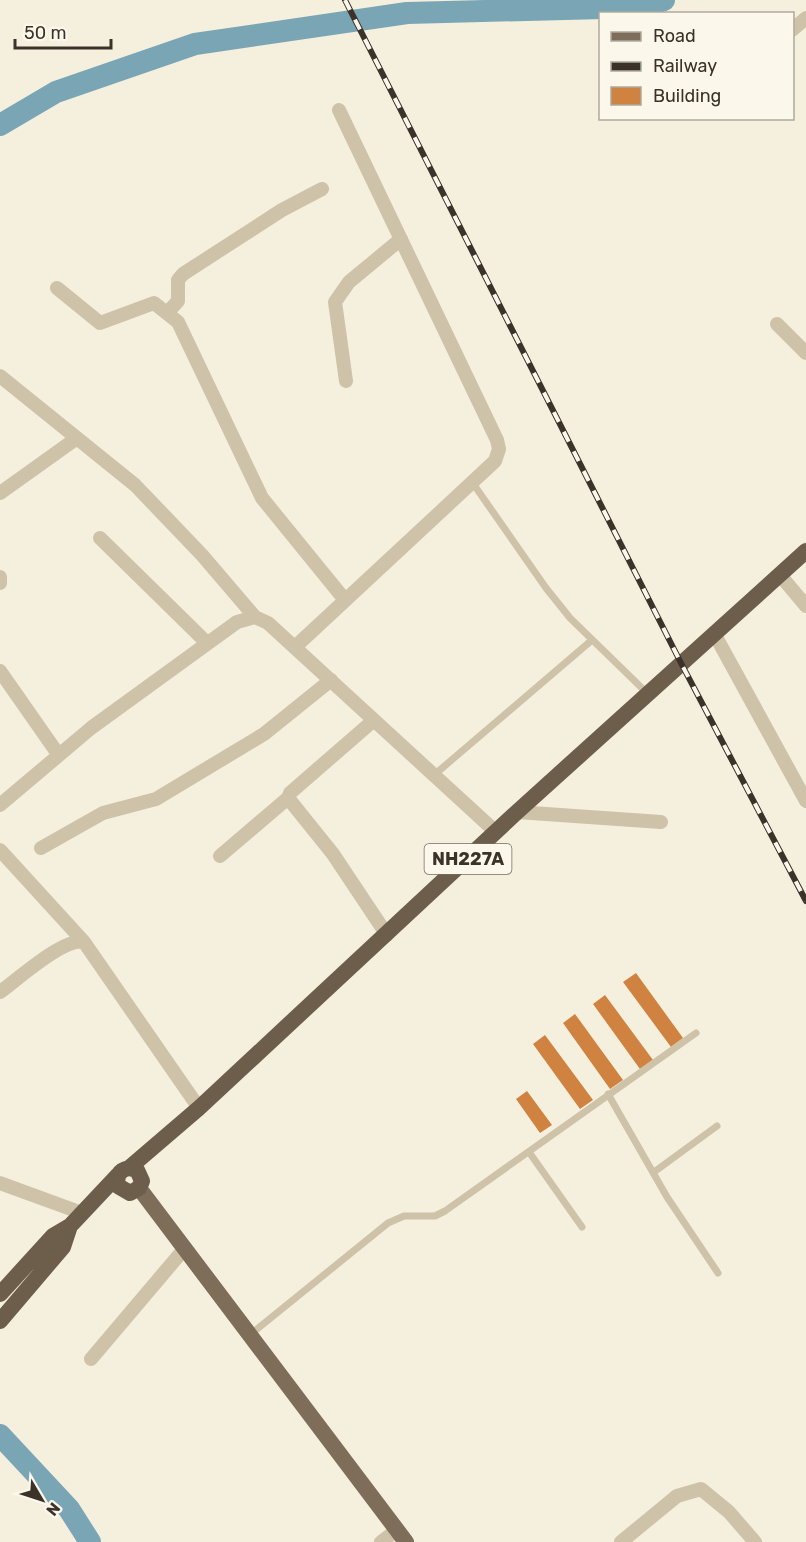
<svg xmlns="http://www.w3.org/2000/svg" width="806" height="1542" font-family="Rubik,sans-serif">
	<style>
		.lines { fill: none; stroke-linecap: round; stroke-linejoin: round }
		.river { stroke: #7aa5b5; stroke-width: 22 }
		.building { fill: #d08340 }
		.service { stroke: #cec2a8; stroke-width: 7 }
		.minor { stroke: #cec2a8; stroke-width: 14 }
		.primary { stroke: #7e6d59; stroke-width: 16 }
		.trunk { stroke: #6d5e4c; stroke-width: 16 }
		.rail-casing { stroke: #3b3229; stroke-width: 6 }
		.rail { stroke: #fbf8eb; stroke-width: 4; stroke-dasharray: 11; stroke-linecap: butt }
		.labels { text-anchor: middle; stroke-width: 4.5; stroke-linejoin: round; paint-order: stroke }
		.shield { fill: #fbf8eb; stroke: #756d63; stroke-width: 1.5 }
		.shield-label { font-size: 18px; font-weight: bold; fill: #3b3229 }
	</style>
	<rect width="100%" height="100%" fill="#f5efde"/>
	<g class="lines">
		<!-- river -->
		<path class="river" d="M0,125L56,92L195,44L407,13L642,7L664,0
			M0,1435L69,1509L90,1542"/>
	</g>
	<!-- building -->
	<path class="building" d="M636,973L683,1038L671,1047L623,982Z
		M605,995L653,1060L640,1069L593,1004Z
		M575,1014L623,1080L610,1089L563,1023Z
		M545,1035L593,1100L580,1109L533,1044Z
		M527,1091L552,1125L540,1133L516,1099Z"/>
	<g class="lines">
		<!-- service -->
		<path class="service" d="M472,482L546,588L570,618L647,693
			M434,775L592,640
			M608,1094L667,1197L718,1273
			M529,1152L582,1227
			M654,1172L717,1126
			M251,1334L388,1223L404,1216H435L445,1211L696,1033"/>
		<!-- minor -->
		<path class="minor" d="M792,30L806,18
			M57,288L100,323L154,303L178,322L262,498L345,600
			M168,312L178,301V280L183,274L282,210L322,189
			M777,324L806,353
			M0,376L135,485L202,555L255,617
			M346,381L335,302L349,282L401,239
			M0,493L77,438
			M100,538L207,643
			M780,575L806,606
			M0,577V583
			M715,635L806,801
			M295,647L495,461L499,449L497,440L339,110
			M0,671L58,754
			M374,720L290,793L288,798L333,854L387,935
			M0,805L91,728L237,622L255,617L268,623L496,832
			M517,812L661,822
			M41,848L103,813L156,799L264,734L331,680
			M0,850L84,942
			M220,856L288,798
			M0,992C17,980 64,937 84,942L199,1108
			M0,1183L82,1213
			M91,1359L185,1248
			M381,1542L397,1530
			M621,1542L677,1496L701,1489L729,1512L755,1542"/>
		<!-- primary -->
		<path class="primary" d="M139,1188L406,1542"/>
		<!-- trunk -->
		<path class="trunk" d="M129,1168L137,1170L142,1181L139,1188L130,1193L118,1186C116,1176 119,1170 129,1168L199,1108L517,812L806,551
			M0,1294L53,1236L70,1226L118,1175
			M0,1321L63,1247L70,1226"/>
		<defs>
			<path id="rail" d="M345,0L682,665L806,901"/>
		</defs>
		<!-- rail casing -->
		<use href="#rail" class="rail-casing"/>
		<!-- rail -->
		<use href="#rail" class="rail"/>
	</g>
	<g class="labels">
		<!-- shield labels -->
		<rect class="shield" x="424.5" y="844" width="87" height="30" rx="4.5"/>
		<g class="shield-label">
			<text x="468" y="865">NH227A</text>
		</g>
	</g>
	<!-- legend -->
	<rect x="599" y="12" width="195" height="108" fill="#fbf8eb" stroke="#aea99d" stroke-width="1.5"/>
	<rect x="611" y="32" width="30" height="9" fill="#7e6d59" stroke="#aea99d" stroke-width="1.5"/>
	<text x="653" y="42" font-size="18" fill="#3b3229">Road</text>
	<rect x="611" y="62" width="30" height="9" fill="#3b3229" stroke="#aea99d" stroke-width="1.5"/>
	<text x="653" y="72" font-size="18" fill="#3b3229">Railway</text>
	<rect x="611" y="87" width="30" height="18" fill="#d08340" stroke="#aea99d" stroke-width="1.5"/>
	<text x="653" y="102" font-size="18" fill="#3b3229">Building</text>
	<!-- north arrow -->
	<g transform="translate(42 1500) rotate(129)" stroke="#fbf8eb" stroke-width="4.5" paint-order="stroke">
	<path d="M0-4.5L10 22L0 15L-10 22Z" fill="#3b3229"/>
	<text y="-9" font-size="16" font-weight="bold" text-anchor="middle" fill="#3b3229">N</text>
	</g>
	<!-- scale -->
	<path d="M15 39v9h96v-9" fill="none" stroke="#3b3229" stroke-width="3"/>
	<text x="24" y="39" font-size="18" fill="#3b3229" stroke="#fbf8eb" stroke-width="4.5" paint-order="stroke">50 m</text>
</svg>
